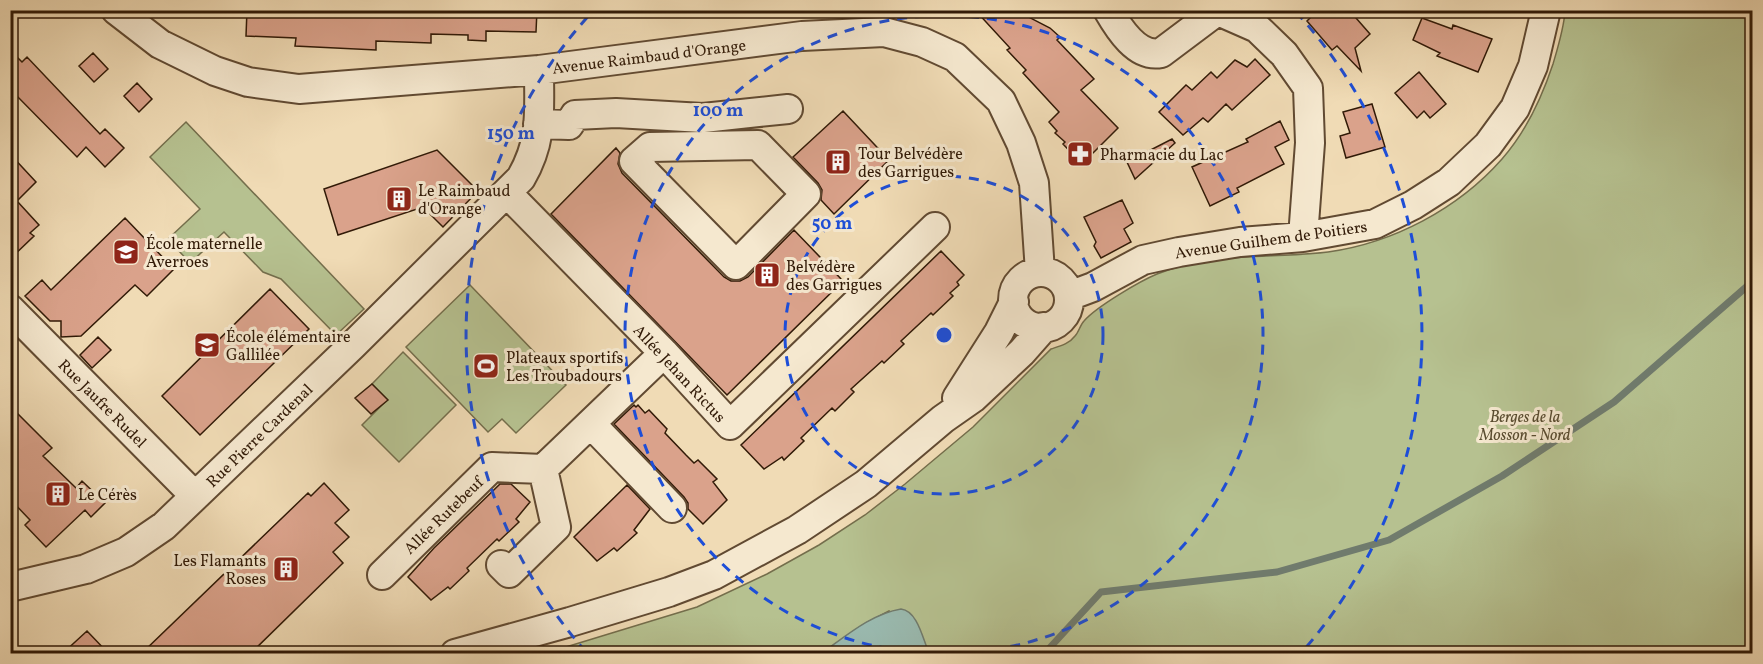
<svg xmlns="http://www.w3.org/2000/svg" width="1763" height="664" font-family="Vollkorn,serif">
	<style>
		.green { fill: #b6c190; stroke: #746e4c; stroke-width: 1.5 }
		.water { fill: #9abbb1; stroke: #707b6d; stroke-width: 1.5 }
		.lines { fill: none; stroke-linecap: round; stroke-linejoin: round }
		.stream { stroke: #707b6d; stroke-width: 7 }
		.building { fill: #daa28b; stroke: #311a07; stroke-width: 1.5 }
		.minor-casing { stroke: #614a32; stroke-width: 32 }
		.minor { stroke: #f5e8cf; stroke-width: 28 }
		.ring { fill: none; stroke: #1d4ed8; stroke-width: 3; stroke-dasharray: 10 8 }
		.labels { text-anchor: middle; stroke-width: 6; stroke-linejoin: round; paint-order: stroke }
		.street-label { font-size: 16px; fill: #311a07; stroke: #f5e8cf }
		.poi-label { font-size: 16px; fill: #311a07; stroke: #f5e8cf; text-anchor: start }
		.park-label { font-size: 16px; font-style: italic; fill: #594c30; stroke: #f5e8cf }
		.centre { fill: #1d4ed8; stroke: #f5e8cf; stroke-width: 3 }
		.ring-label { font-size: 18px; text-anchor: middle; font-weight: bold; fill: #1d4ed8; stroke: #f5e8cf; stroke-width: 6; stroke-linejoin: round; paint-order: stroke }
	</style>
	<rect width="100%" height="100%" fill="#f0dbb5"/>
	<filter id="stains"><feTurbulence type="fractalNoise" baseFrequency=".00333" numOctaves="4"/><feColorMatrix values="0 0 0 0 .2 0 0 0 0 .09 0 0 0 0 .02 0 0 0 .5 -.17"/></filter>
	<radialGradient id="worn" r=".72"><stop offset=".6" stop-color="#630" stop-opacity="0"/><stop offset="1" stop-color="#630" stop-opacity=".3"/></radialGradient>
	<!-- green -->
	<path class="green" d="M1565,11H1752V653H929L923,640L889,611L866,623L822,653L543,654L697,607L767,574L819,545L865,515L905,484L973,427L1051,349C1060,346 1069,344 1075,336C1079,332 1080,325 1084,321C1096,307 1140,281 1157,274C1212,252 1270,259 1328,252C1393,243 1458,209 1502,159C1525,133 1542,97 1553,64C1558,47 1564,28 1565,11Z
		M186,122L364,309L336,335L281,279L263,272L224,232L190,263L168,239L200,209L150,157Z
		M470,285L566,385L516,433L502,419L488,432L406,347Z
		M403,352L456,405L399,462L362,425L387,400L372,384Z"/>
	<!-- water -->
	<path class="water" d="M901,609C918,611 923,640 929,653H822C846,636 871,614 901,609Z"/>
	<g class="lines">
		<!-- stream -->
		<path class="stream" d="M1044,654L1101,592L1277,572L1389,540L1502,476L1614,402L1752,282"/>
	</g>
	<!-- building -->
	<path class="building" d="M247,10H537L536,32L486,31V41L468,40V35L431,34V43L376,41V50L295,46L296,38L246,36Z
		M975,10H1015L1050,28L1060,37L1057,40L1094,79L1081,90L1118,128L1082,164L1063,144L1065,142L1055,133L1057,131L1049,122L1059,112L1023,73L1026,70L1007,50L1010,48Z
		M1318,10H1349L1370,34L1355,48L1361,71L1337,46L1332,50L1307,21Z
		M1422,18L1452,29L1453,25L1492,39L1478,72L1437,56L1440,53L1413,40Z
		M10,50L22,62L27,57L100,134L105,129L124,148L105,167L86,147L77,157L10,89Z
		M93,53L108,69L94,82L79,66Z
		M1255,59L1270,75L1232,110L1226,104L1208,122L1203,118L1183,135L1159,112L1186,85L1192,90L1211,72L1217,78L1235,60L1247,67Z
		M1419,72L1446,104L1430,118L1424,111L1417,118L1395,93Z
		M137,83L152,99L139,112L124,96Z
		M1372,104L1385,147L1346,158L1340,136L1350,133L1343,112Z
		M843,111L889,160L834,214L821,200L822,190L818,183L793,157Z
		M1280,121L1289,140L1275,147L1284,164L1237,188L1239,192L1210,206L1192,167L1248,142L1246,139Z
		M1172,139L1175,143L1135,179L1127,162Z
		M616,148L620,153L618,164L622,173L724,277L731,281H740L748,277L794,230L843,281L727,395L551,214Z
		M437,150L478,191L443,227L423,207L338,235L324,189Z
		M10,154L36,182L17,201L39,225L30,233L34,236L10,259Z
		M1122,200L1133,223L1124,229L1131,242L1101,258L1094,246L1096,242L1084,217Z
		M125,218L174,269L147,296L135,285L81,336L61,337V321H50L25,296L42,280L51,290Z
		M941,251L964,275L957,282L959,285L950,293L953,296L933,315L931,313L901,341L904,344L884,363L882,361L851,389L854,392L835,411L832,408L801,438L804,441L784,460L782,457L764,469L741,445Z
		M270,289L309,329L200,435L162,396Z
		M98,337L111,350L92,368L80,355Z
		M372,384L388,400L371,414L355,398Z
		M634,405L636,407L638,405L645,413L649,410L667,429L665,433L686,455L694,463L698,460L717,479L713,482L727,500L703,524L688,509V503L684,497L614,424Z
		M10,406L52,448L43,456L76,488L82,481L105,503L91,517L85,510L46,547L25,525L30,520L10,499Z
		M324,483L349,510L335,523L349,537L333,552L343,563L250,654H141L308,493L311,496Z
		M500,484H511L530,502L516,519L519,522L499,541L497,539L467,568L469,571L450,589L448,587L431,600L408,577L434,548Z
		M627,485L650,509L634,530L637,533L617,551L614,548L597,561L574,537Z
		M87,631L109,654H62Z"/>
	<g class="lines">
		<defs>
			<path id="minor" d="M116,10L160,44L215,71L248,82L299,89L539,70L802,36L884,32L922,42L955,57L1001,101L1021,143L1034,183L1040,272
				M1108,10C1119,29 1137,58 1161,53L1217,11
				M1216,10L1257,28L1284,54L1308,88L1310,143L1303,237
				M538,124L569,125L575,115L616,113L703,118L788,109
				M758,145L806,194L736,265L634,161L650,147Z
				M507,193L664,353L730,425L935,227
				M1013 300a28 28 0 1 1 56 0a28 28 0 1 1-56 0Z
				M1069,296L1093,287L1143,260L1179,252L1240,242L1303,237L1375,224L1413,205L1449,182L1488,145L1515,108L1533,66L1546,10
				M10,309L195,496
				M957,398L999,332L1014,302
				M591,424L672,508
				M501,565L509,573L556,527L543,469L664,353
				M382,575L492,467L543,469
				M10,587L86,569L126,552L164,526L353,345L521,178C543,140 539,112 539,70
				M455,654L570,622L669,592L714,575L797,530L866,484L943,419L973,398L1022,352L1044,327"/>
		</defs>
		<!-- minor casing -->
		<use href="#minor" class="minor-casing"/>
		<!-- minor -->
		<use href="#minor" class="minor"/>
	</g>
	<!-- distance rings -->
	<g class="ring">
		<circle cx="944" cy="335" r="159"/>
		<path d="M925 653A319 319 0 1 1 963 653"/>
		<path d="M586 652A478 478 0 0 1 592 12M1296 12A478 478 0 0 1 1302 652"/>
	</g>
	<!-- icons -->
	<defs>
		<symbol id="pharmacy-square" viewBox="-11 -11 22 22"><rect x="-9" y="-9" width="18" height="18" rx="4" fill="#8f2418" stroke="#f5e8cf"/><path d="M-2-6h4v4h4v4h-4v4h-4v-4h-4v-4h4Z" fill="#fff"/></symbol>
		<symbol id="building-square" viewBox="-11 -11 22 22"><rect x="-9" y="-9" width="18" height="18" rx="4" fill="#8f2418" stroke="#f5e8cf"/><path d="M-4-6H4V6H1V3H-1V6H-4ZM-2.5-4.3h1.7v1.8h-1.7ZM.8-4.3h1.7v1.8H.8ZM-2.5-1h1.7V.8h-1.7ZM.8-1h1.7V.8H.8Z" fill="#fff"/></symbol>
		<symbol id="school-square" viewBox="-11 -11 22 22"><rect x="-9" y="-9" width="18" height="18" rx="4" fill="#8f2418" stroke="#f5e8cf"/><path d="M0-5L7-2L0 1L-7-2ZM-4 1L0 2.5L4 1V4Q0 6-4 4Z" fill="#fff"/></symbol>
		<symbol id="stadium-square" viewBox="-11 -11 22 22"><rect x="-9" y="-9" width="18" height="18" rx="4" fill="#8f2418" stroke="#f5e8cf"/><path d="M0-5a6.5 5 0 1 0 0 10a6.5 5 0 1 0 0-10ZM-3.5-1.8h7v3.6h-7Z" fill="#fff"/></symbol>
	</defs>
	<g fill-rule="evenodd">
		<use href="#pharmacy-square" x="1065" y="139" width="30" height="30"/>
		<use href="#building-square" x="823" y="147" width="30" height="30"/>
		<use href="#building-square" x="384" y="184" width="30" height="30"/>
		<use href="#school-square" x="111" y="237" width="30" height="30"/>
		<use href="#building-square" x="752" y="260" width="30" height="30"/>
		<use href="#school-square" x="192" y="330" width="30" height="30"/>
		<use href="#stadium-square" x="471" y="351" width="30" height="30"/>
		<use href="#building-square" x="43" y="479" width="30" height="30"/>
		<use href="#building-square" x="271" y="554" width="30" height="30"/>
	</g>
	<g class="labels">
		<!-- street labels -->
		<g class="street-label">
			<text transform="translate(649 56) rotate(-7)" y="6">Avenue Raimbaud d'Orange</text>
			<text transform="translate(1271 239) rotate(-8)" y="6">Avenue Guilhem de Poitiers</text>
			<text transform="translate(680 373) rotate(47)" y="6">Allée Jehan Rictus</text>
			<text transform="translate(103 403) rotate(45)" y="6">Rue Jaufre Rudel</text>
			<text transform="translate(259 435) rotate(-44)" y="6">Rue Pierre Cardenal</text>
			<text transform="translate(443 515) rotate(-44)" y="6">Allée Rutebeuf</text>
		</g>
		<!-- poi labels -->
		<g class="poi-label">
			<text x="858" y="159">Tour Belvédère<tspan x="858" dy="18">des Garrigues</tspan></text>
			<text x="1100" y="160">Pharmacie du Lac</text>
			<text x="418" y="196">Le Raimbaud<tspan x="418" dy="18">d'Orange</tspan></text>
			<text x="146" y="249">École maternelle<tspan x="146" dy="18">Averroes</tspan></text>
			<text x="786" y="272">Belvédère<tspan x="786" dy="18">des Garrigues</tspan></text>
			<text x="226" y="342">École élémentaire<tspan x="226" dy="18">Gallilée</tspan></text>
			<text x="506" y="363">Plateaux sportifs<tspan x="506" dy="18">Les Troubadours</tspan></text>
			<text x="78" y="500">Le Cérès</text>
			<text x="266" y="566" text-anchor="end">Les Flamants<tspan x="266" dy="18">Roses</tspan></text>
		</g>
		<!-- park labels -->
		<g class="park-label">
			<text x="1525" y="422">Berges de la<tspan x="1525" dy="18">Mosson - Nord</tspan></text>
		</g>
	</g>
	<circle cx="944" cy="335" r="9" class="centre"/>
	<g class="ring-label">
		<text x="718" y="116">100 m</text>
		<text x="511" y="139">150 m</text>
		<text x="832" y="229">50 m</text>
	</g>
	<!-- margin -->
	<rect width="1763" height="664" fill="none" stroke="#f0dbb5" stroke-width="36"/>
	<rect x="12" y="12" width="1739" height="640" fill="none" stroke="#311a07" stroke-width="3"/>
	<rect x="18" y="18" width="1727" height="628" fill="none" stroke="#311a07" stroke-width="1.5"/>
	<rect width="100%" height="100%" filter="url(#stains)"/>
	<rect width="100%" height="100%" fill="url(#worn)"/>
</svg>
